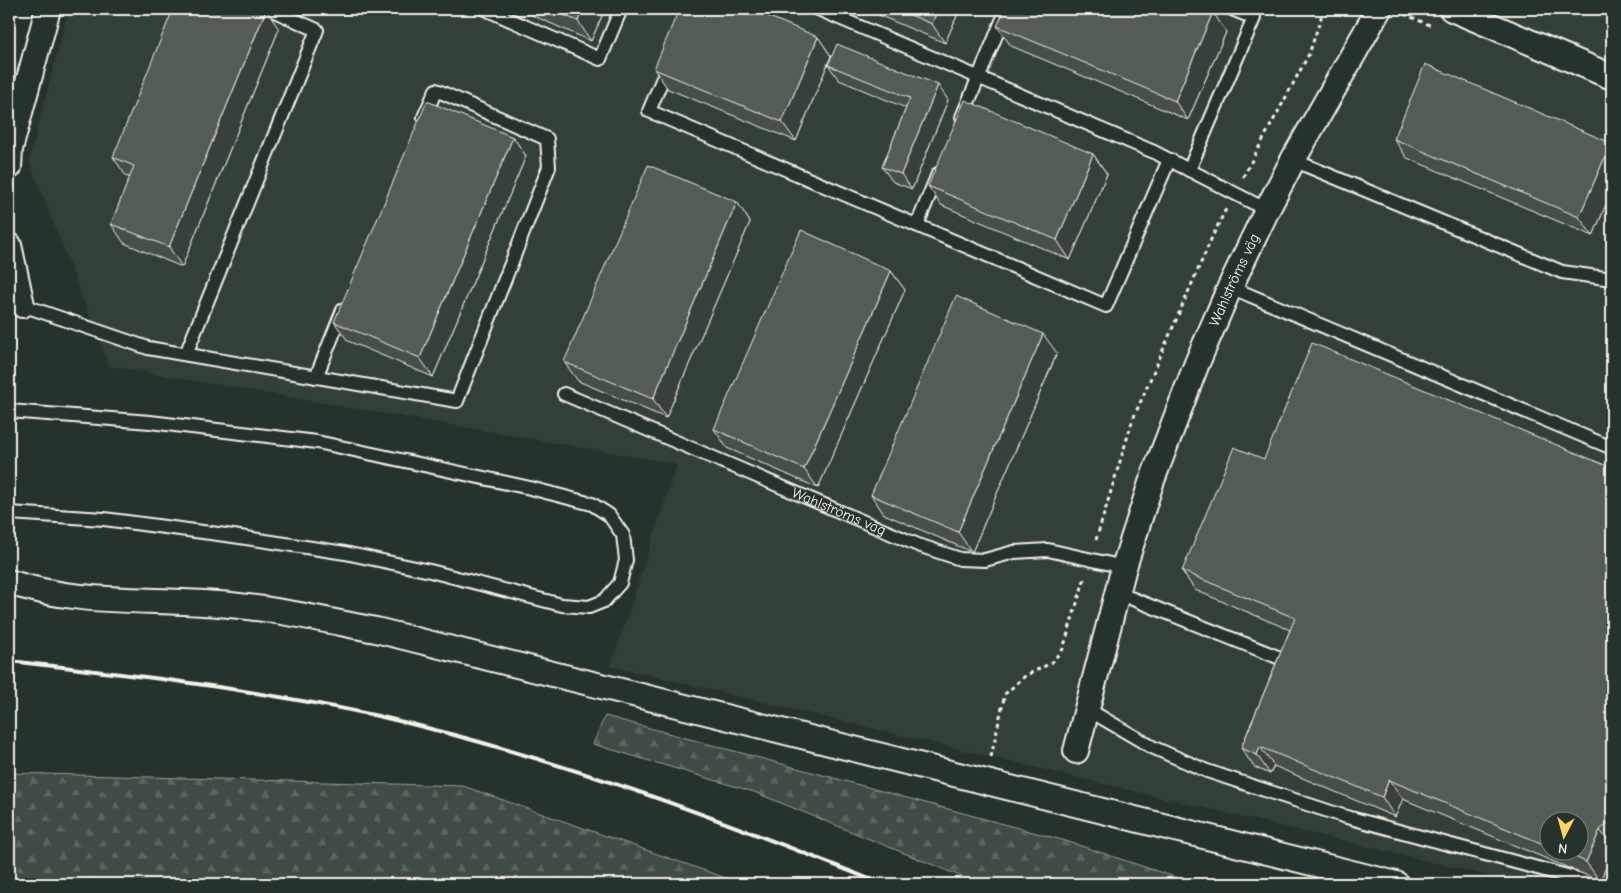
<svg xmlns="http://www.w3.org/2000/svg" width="1621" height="893" font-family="'Comic Neue',sans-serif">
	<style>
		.built { fill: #333f39; fill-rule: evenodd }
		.forest { fill: url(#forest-firs); stroke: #9a9e96 }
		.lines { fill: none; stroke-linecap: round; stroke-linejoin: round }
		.stream { stroke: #9fa39b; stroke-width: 8 }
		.service-casing { stroke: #f4f1e8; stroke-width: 16 }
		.minor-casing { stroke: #f4f1e8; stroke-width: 28 }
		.path { stroke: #f4f1e8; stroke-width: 3; stroke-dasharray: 4 4; stroke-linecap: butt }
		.service { stroke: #26332d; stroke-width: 12 }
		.minor { stroke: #26332d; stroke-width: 24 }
		.rail { stroke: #f4f1e8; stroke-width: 4 }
		.wall { fill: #474f49; stroke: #f4f1e8; fill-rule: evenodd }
		.shaded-wall { fill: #39403c; stroke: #f4f1e8 }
		.building { fill: #525c55; stroke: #f4f1e8 }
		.labels { text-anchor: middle; stroke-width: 4; stroke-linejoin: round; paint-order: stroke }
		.street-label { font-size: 15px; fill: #f4f1e8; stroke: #26332d }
	</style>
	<defs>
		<pattern id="forest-firs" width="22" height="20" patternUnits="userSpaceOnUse" patternTransform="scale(1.25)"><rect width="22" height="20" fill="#414b45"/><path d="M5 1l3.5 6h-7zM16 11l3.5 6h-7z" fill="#5d6560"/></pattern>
	</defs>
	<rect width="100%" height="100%" fill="#26332d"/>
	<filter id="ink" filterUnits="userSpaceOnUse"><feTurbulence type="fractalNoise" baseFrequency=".02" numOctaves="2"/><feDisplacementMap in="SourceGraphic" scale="10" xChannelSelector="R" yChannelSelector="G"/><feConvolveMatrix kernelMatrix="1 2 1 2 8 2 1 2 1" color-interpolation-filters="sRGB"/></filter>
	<g filter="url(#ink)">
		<!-- built -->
		<path class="built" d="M69,9H1612V884H1523L611,666L677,464L109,366L29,160ZM1548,820H1578V850H1548Z"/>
		<!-- forest -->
		<path class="forest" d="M605,716L1066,841L1196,884H980L754,792L593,744Z
			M9,773L463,786L743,884H9Z"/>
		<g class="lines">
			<!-- stream -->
			<path class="stream" d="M1610,34L1612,35"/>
			<defs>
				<g id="service">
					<path d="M485,9L600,59L621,9"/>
					<path d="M818,9L1154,152L1267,210"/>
					<path d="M668,66L649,111L1106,306L1169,160"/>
					<path d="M962,117L1007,9"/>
					<path d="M1293,160L1562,272L1612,279"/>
					<path d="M1189,170L1254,18L1232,9"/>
					<path d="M917,225L938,174"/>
					<path d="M1230,287L1612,448"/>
					<path d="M22,305L148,348L457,401L549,167L547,139L436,90L424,117"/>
					<path d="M186,354L317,30L270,9"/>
					<path d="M316,377L343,310"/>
					<path id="s1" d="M564,394L918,545L960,559L985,560L1014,552L1048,550L1124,567"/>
					<path d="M9,411L150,422L317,442L530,488L592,504L609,515L623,535L626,560L620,583L604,601L589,607L562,605L430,571L345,553L233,536L104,519L9,513"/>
					<path d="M1118,593L1295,664"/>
					<path d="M1087,709L1152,747L1207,771L1343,816L1597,884"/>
				</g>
				<g id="minor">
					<path d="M1452,9L1612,77"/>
					<path d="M9,167L10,149L48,9"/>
					<path d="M9,245L22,305"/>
					<path d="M9,582C76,605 149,598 219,604C272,608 324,620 376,630L1396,884"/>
					<path id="s2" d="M1076,751L1124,567L1151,483L1197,363L1230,287L1267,210L1293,160L1379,9"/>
				</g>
			</defs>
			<!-- service casing -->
			<use href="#service" class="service-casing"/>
			<!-- minor casing -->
			<use href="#minor" class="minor-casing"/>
			<!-- path -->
			<path class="path" d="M1404,14L1432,26
				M1243,177L1309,54L1321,18V9
				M1096,540L1133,419L1213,235L1226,209
				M991,757L1005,694L1025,676L1051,663L1063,649L1085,577"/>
			<!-- service -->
			<use href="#service" class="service"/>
			<!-- minor -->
			<use href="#minor" class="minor"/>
			<!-- rail -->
			<path class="rail" d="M9,661C132,675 256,689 378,716C552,756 716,817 882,884"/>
		</g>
		<!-- wall -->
		<path class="wall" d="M524,9H605L591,41L527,13Z
			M864,9H960L945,43Z
			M997,26L1226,32L1188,120L1011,46Z
			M279,29L182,267L124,243L111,224L130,178L126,176L113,157Z
			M818,37L831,56L796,141L668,89L654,69Z
			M828,65L948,100L912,189L893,182L882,167L906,108L839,80Z
			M513,137L526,156L433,377L348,341L334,322Z
			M1394,139L1611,143L1612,145V190L1593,236L1407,158Z
			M1093,154L1107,174L1070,260L941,205L928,186Z
			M737,202L750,222L666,418L578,381L564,362Z
			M891,271L905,290L818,488L727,448L714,429Z
			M1057,353L972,552L884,514L871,495Z
			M1264,459L1612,468V853L1600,881L1403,799L1395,817L1274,766L1270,774L1254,767L1241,748L1290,630L1195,590L1182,571ZM1548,820L1578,850H1548Z"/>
		<!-- shaded-wall -->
		<path class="shaded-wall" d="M583,9H605L591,41L578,21Z
			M938,9H960L945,43L932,24Z
			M266,10L279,29L182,267L169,247Z
			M1213,12L1226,32L1188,120L1175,101Z
			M818,37L831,56L796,141L782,122Z
			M938,85L948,100L912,189L901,174Z
			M513,137L526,156L433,377L420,358Z
			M1611,143L1612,145V190L1593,236L1579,217Z
			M1093,154L1107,174L1070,260L1057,240Z
			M737,202L750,222L666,418L653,399Z
			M891,271L905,290L818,488L804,469Z
			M1043,334L1057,353L972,552L958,532Z
			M1260,747L1274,766L1270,774L1257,755Z
			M1389,780L1403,799L1395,817L1382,797Z
			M1600,830L1612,847V853L1600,881L1586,862Z"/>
		<!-- building -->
		<path class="building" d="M173,9H263L266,10L169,247L111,224L134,166L113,157Z
			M549,9H583L578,21Z
			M679,9H750L818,37L782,122L654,69Z
			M896,9H938L932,24Z
			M1005,9H1204L1213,12L1175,101L997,26Z
			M837,44L938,85L901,174L882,167L910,98L828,65Z
			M1425,64L1611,143L1579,217L1394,139Z
			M965,100L1093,154L1057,240L928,186Z
			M427,101L513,137L420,358L334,322Z
			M648,165L737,202L653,399L564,362Z
			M801,230L891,271L804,469L714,429Z
			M956,296L1043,334L958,532L871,495Z
			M1312,343L1612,468V819L1600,830L1586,862L1559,850H1578V820H1548V846L1389,780L1382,797L1260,747L1257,755L1241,748L1295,618L1182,571L1234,447L1264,459Z"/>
	</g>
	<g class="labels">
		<!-- street labels -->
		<g class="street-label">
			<text dy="5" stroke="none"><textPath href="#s2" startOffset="498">Wahlströms väg</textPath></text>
			<text dy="5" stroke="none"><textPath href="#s1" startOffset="299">Wahlströms väg</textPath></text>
		</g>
	</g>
	<!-- margin -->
	<rect width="1621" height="893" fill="none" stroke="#26332d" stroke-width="30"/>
	<rect x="15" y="15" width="1591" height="863" fill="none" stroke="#f4f1e8" stroke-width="2" filter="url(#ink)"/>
	<!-- north arrow -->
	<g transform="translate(1564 836) rotate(186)"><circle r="24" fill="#26332d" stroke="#787f78"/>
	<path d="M0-4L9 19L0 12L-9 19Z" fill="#ffd166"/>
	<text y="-8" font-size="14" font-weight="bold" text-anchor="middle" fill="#f4f1e8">N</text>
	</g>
</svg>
